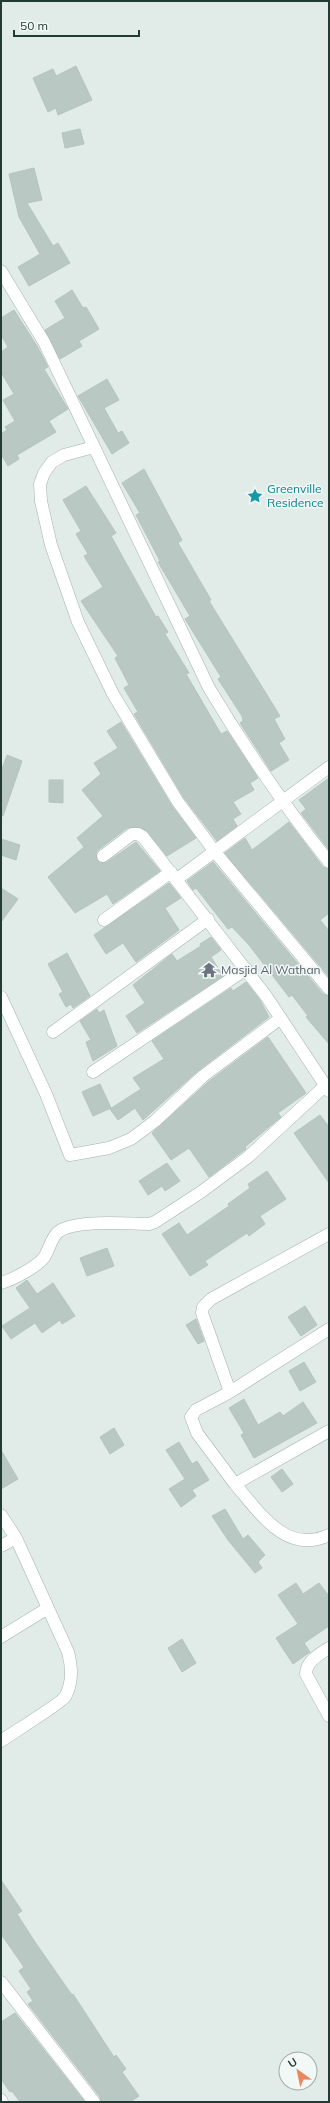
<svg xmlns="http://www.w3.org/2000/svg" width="330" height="2103" font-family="Mulish,sans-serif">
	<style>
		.building { fill: #bac8c3; stroke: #b4c4be }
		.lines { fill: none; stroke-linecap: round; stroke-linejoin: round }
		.minor-casing { stroke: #a4b3ae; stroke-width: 13 }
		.minor { stroke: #fff; stroke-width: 12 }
		.labels { text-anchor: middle; stroke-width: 3; stroke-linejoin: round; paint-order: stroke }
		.culture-label { font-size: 12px; fill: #0d838f; stroke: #f1f8f5; text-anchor: start }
		.worship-label { font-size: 12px; fill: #5b616d; stroke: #f1f8f5; text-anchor: start }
	</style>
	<rect width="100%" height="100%" fill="#e1ebe7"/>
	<!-- building -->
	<path class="building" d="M76,66L92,100L58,115L56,108L48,112L33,78L53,69L56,76Z
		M80,129L84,144L65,148L62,133Z
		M34,168L42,200L27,203L53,246L58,243L70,263L29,286L18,267L40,254L19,217L9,174Z
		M72,290L83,308L86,307L99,329L79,341L82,346L60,359L45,330L65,318L55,301Z
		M14,310L37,346L48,367L44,369L68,409L49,421L56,432L17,455L19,459L8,466L1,454V434L7,430L5,427L15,421L3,400L14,394L1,372V352L8,347L1,335V318Z
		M107,379L119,400L104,408L118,433L122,431L129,443L112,454L78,396Z
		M144,469L182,540L178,543L211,600L209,601L280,716L274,719L285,739L279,743L289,760L271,771L240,723L243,721L242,716L218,679L221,677L185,619L190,616L158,562L160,561L136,515L140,513L122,483Z
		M86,486L116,533L111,536L156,617L158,616L168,632L165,634L189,673L186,674L221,734L227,731L258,778L250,783L254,790L233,802L241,814L233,819L237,826L217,841L184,798L134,714L138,712L124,688L129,685L115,658L118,656L81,601L103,587L84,556L88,554L76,534L81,531L63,500Z
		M121,722L172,806L196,838L167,856L147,831L138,827L127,828L98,850L96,853L97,860L100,863L107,862L136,842L160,871L113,904L107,894L75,913L48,877L84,847L77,838L103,816L82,790L101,774L94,763L118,748L107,731Z
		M7,755L22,761L3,816L1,815V772Z
		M329,778V850L301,813L306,809L299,800Z
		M49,780H63V803L49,802Z
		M289,822L323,867L329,869V913L320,920L329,931V977L225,853L245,838L252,850Z
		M1,839L20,845L16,860L1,855Z
		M213,862L323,994L329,996V1044L306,1017L308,1016L292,995L289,997L249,945L232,927L228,929L196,888L193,890L187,881Z
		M169,883L181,898L165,908L179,930L136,962L123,943L106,954L94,935Z
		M1,888L18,899L1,922Z
		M211,937L221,950L211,957L223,976L137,1033L126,1016L145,1003L133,985L172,954L177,961L201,946L200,944Z
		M67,953L90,996L73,1008L71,1004L66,1007L59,994L63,992L48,964Z
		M246,982L260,1000L269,1017L199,1070L143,1120L135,1108L118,1120L110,1109L141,1089L133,1078L164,1059L152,1041L231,988L233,991Z
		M97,1009L99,1013L104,1010L117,1046L93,1061L86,1042L91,1040L80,1021Z
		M268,1037L306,1093L278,1113L281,1117L245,1147L246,1149L243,1151L209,1177L189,1148L171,1160L152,1133L208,1082Z
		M100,1084L111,1108L93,1116L82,1092Z
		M320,1115L329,1127V1183L294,1133Z
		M167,1163L180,1181L165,1191L162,1186L148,1195L139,1181Z
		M267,1171L286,1199L260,1216L265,1224L249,1236L247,1233L205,1261L208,1265L190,1276L162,1234L179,1223L187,1235L229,1206L228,1204L250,1188L248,1184Z
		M107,1248L114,1266L87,1276L80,1258Z
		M27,1280L37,1294L53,1283L75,1316L62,1324L60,1320L42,1333L35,1323L11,1339L2,1326L30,1308L16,1288Z
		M305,1306L317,1325L301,1336L288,1317Z
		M196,1319L204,1341L198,1344L186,1325Z
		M304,1362L316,1382L300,1391L289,1371Z
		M244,1399L258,1425L280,1412L283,1416L303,1402L317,1423L254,1458L241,1435L244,1433L229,1408Z
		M114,1428L124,1445L110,1454L100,1437Z
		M179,1442L192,1464L197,1461L209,1480L192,1490L196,1496L181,1507L169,1489L185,1479L166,1450Z
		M1,1450L18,1479L1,1489Z
		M282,1469L293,1484L282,1492L271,1477Z
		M225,1509L243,1539L248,1535L265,1555L258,1562L262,1568L255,1573L228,1540L212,1516Z
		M296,1583L303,1594L319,1583L329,1596V1626L304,1643L310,1652L293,1664L276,1638L298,1624L278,1595Z
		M182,1639L196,1663L182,1672L168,1648Z
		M1,1880L22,1911L17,1914L35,1942L72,1995L73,1994L114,2057L116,2055L126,2069L122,2072L139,2096L130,2102H101L100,2097L28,2004L33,2001L27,1992L31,1989L19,1971L24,1967L1,1934Z
		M15,2013L85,2102H20L12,2091L10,2092L1,2079V2022Z"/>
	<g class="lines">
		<defs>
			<path id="minor" d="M1,271L44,342L209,688C245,748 285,807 329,862
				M94,447L64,455L52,462L44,473L40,484L41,501L51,545L78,622L113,694L178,802L215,852L329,989
				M103,856L132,834H138L143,837L266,996L329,1091
				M177,879L329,767
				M104,920L171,872
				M1,997L46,1094L70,1155L109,1148L131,1139L155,1121L203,1076L281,1018
				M53,1032L208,919
				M93,1072L246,969
				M1,1283C12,1280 39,1266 45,1256C49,1249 52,1237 58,1232C76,1219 127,1224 149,1224L155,1222L201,1192L248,1157L325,1086
				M329,1329L230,1392L196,1410L191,1417L197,1433L235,1484L329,1431
				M230,1392L202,1313L203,1307L211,1299L329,1234
				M235,1484C260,1513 286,1555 329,1535
				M1,1515L16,1538L68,1652C72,1667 73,1683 65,1697C61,1703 11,1734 1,1741
				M1,1546L16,1538
				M1,1637L48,1608
				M329,1648C320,1654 306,1661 306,1674L329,1716
				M1,1982L94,2102
				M1,2100L2,2102"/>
		</defs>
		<!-- minor casing -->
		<use href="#minor" class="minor-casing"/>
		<!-- minor -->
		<use href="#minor" class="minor"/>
	</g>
	<!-- icons -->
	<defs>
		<symbol id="sight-bare" viewBox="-9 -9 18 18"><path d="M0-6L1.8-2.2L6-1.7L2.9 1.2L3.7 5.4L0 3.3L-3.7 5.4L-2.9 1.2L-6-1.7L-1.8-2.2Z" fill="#0f9aa8" stroke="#f1f8f5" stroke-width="2.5" paint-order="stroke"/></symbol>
		<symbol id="temple-bare" viewBox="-9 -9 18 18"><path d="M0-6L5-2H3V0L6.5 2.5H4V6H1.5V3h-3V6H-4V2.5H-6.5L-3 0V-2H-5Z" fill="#6b7280" stroke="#f1f8f5" stroke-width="2.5" paint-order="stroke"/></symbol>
	</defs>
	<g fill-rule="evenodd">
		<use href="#sight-bare" x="244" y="485" width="22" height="22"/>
		<use href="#temple-bare" x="198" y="959" width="22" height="22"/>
	</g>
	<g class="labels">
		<!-- culture labels -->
		<g class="culture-label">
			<text x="267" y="493">Greenville<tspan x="267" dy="14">Residence</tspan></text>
		</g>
		<!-- worship labels -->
		<g class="worship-label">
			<text x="221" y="974">Masjid Al Wathan</text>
		</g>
	</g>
	<!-- border -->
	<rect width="330" height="2103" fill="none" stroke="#223b35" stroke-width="4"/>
	<!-- north arrow -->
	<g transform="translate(298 2071) rotate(327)"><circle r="19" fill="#f1f8f5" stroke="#9eaca8"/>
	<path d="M0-3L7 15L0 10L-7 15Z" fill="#eb865f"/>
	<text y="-6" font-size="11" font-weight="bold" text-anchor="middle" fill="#223b35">U</text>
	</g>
	<!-- scale -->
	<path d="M14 30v6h125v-6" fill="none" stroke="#223b35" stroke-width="2"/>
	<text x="20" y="30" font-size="12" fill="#223b35" stroke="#f1f8f5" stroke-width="3" paint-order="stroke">50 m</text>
</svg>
